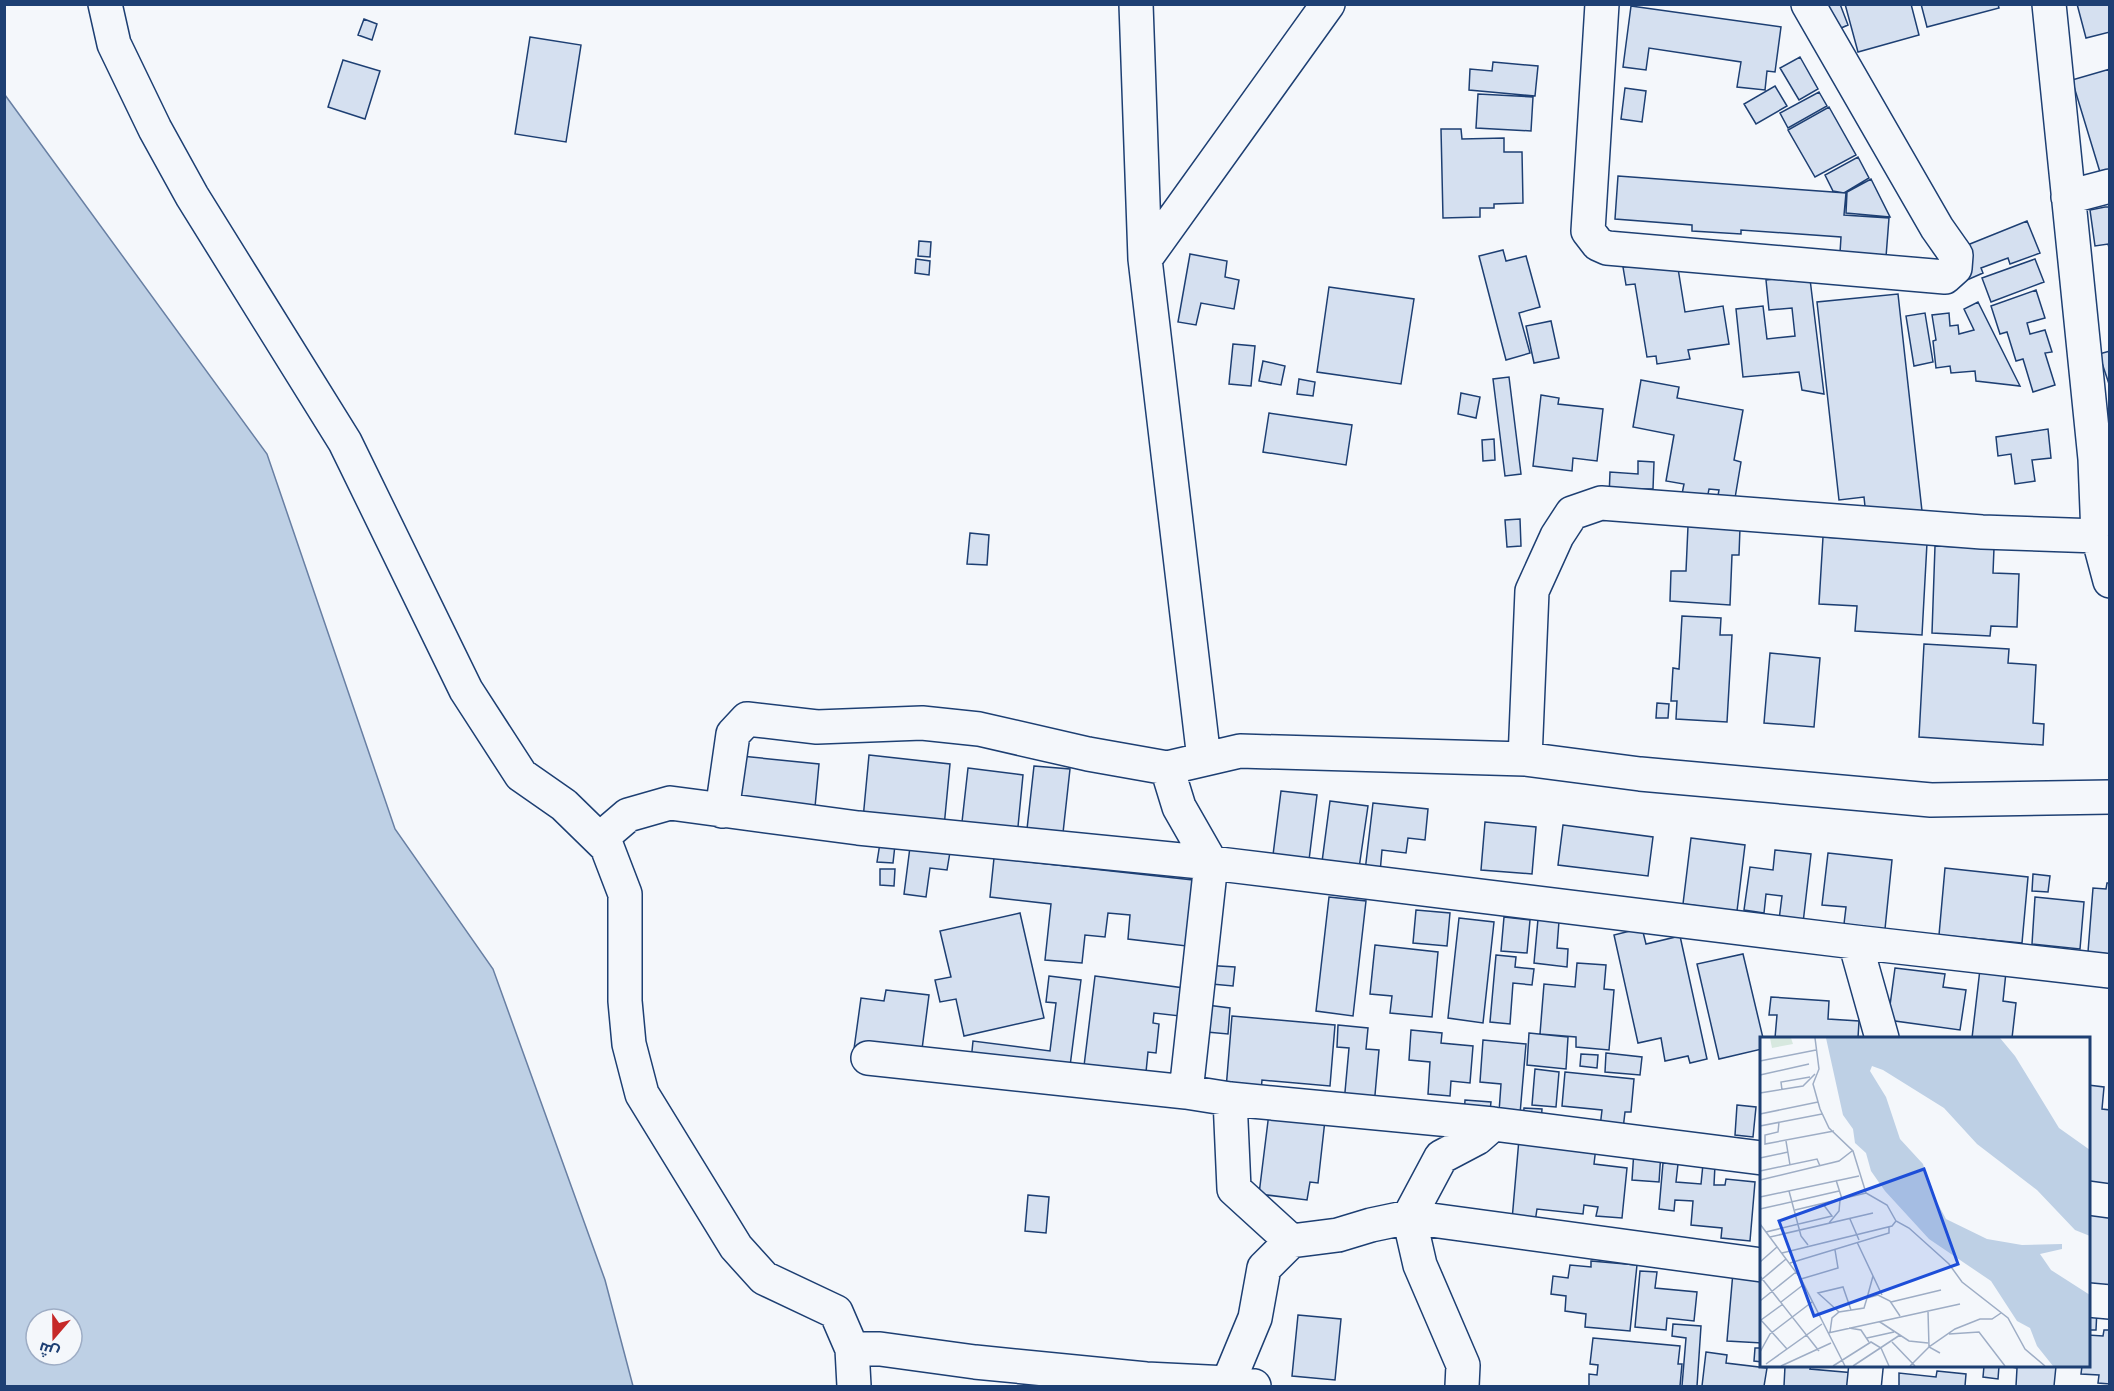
<svg xmlns="http://www.w3.org/2000/svg" width="2114" height="1391" font-family="Mulish,Cairo,sans-serif">
	<style>
		.water { fill: #bed0e5; stroke: #687fa3; stroke-width: 1.5; fill-rule: evenodd }
		.building { fill: #d5e0f0; stroke: #1d3f73; stroke-width: 1.5 }
		.lines { fill: none; stroke-linecap: round; stroke-linejoin: round }
		.minor-casing { stroke: #1d3f73; stroke-width: 36 }
		.minor { stroke: #f4f7fb; stroke-width: 33 }
		.inset-road { fill: none; stroke: #9eadc5; stroke-width: 1.5 }
		.view { fill: #1d4ed8; fill-opacity: 0.15; stroke: #1d4ed8; stroke-width: 3 }
		.inset-edge { fill: none; stroke: #1d3f73; stroke-width: 3 }
	</style>
	<rect width="100%" height="100%" fill="#f4f7fb"/>
	<!-- water -->
	<path class="water" d="M5,95L267,454L395,829L493,969L605,1280L633,1386H5ZM36,1319H72V1355H36Z"/>
	<!-- building -->
	<path class="building" d="M1822,4H1840L1848,25L1832,32Z
		M1845,4H1911L1919,35L1858,52Z
		M1921,4H1998L1999,8L1927,27Z
		M2077,4H2110V32L2086,38Z
		M1631,6L1781,27L1775,72L1767,71L1765,90L1737,87L1741,62L1649,48L1646,70L1623,67Z
		M364,19L377,24L372,40L358,35Z
		M530,37L581,45L566,142L515,134Z
		M1800,57L1818,89L1799,100L1780,68Z
		M343,60L380,71L365,119L328,107Z
		M1493,62L1538,66L1535,96L1469,90L1470,69L1492,71Z
		M2110,69V180L2103,182L2072,80Z
		M1775,86L1787,106L1756,124L1744,104Z
		M1625,88L1646,91L1642,122L1621,119Z
		M1819,92L1827,106L1788,128L1780,113Z
		M1478,94L1533,97L1531,131L1476,128Z
		M1829,107L1856,155L1815,177L1788,130Z
		M1441,129H1461L1462,139L1504,138V152H1522L1523,203L1494,204V208H1480V217L1443,218Z
		M1858,157L1869,178L1844,193L1833,191L1825,175Z
		M1618,176L1846,193L1844,215L1889,218L1886,257L1840,253L1841,237L1741,230V234L1692,231V225L1615,219Z
		M1871,179L1890,217L1846,213L1847,192Z
		M2105,207H2110V251L2108,244L2095,246L2090,210Z
		M2027,221L2040,253L2010,264L2008,258L1981,268L1983,273L1967,280L1955,250Z
		M919,241L931,242L930,257L918,256Z
		M1503,250L1506,261L1526,256L1540,307L1519,313L1530,353L1506,360L1479,256Z
		M1190,254L1227,261L1225,277L1239,280L1234,309L1201,303L1196,325L1178,322Z
		M916,259L930,261L929,275L915,273Z
		M2035,259L2044,282L1991,302L1982,278Z
		M1677,262L1685,312L1723,306L1729,344L1688,350L1690,359L1657,364L1656,356L1647,357L1635,284L1626,285L1623,267Z
		M1790,277L1791,281L1810,279L1824,394L1802,390L1799,372L1743,377L1736,309L1763,306L1767,339L1795,336L1792,308L1769,310L1766,280Z
		M1329,287L1414,299L1401,384L1317,372Z
		M2036,290L2045,318L2027,323L2030,334L2045,330L2052,352L2045,353L2055,385L2033,392L2023,359L2016,361L2007,332L2000,334L1991,306Z
		M1898,294L1922,511L1866,516L1864,497L1839,500L1817,302Z
		M1978,302L2020,386L1976,381L1975,371L1951,373L1950,366L1936,368L1933,341L1936,340L1932,315L1949,313L1950,326L1958,325L1959,334L1974,330L1964,309Z
		M1925,313L1933,362L1914,366L1906,316Z
		M1551,321L1559,358L1534,363L1526,326Z
		M1233,344L1255,346L1251,386L1229,384Z
		M2110,351V387L2099,354Z
		M1263,361L1285,366L1281,385L1259,381Z
		M1509,377L1521,474L1505,476L1493,379Z
		M1299,379L1315,382L1313,396L1297,394Z
		M1641,380L1679,387L1677,398L1743,410L1734,460L1741,462L1734,504L1717,501L1719,490L1709,489L1707,499L1682,494L1684,484L1666,481L1674,435L1633,427Z
		M1461,393L1480,397L1476,418L1458,414Z
		M1541,395L1559,398L1558,404L1603,409L1597,461L1573,458L1572,471L1533,466Z
		M1269,413L1352,425L1346,465L1263,452Z
		M2048,429L2051,458L2032,460L2035,481L2015,484L2011,454L1998,456L1996,437Z
		M1494,439L1495,460L1483,461L1482,440Z
		M1638,461L1654,462L1653,489H1638L1609,498L1610,472L1638,474Z
		M1520,519L1521,546L1507,547L1505,520Z
		M1688,526L1740,528L1739,555H1732L1730,605L1670,601L1671,571H1686Z
		M970,533L989,535L987,565L967,564Z
		M1823,537L1927,543L1922,635L1855,631L1857,606L1819,604Z
		M1935,546L1994,548L1993,573L2019,574L2017,627L1991,626L1990,636L1932,633Z
		M1682,616L1721,618L1720,635H1732L1727,722L1676,719L1677,701H1671L1673,668L1679,669Z
		M1924,644L2009,649L2008,663L2036,665L2033,723L2044,724L2043,745L1919,737Z
		M1770,653L1820,658L1814,727L1764,723Z
		M1657,703L1669,704L1668,718H1656Z
		M869,755L950,764L944,827L863,819Z
		M741,756L819,764L815,807L737,798Z
		M1034,766L1070,769L1062,842L1026,838Z
		M968,768L1023,775L1017,837L961,831Z
		M1281,791L1317,795L1309,860L1273,855Z
		M1330,801L1368,806L1359,868L1322,862Z
		M1373,803L1428,809L1425,840L1408,838L1406,853L1382,850L1380,873L1365,871Z
		M1485,822L1536,827L1532,874L1481,870Z
		M1563,825L1653,837L1648,876L1558,865Z
		M1691,838L1745,845L1737,911L1683,904Z
		M880,843L895,845L893,863L877,862Z
		M910,847L950,852L947,870L930,868L926,897L904,894Z
		M1775,850L1811,854L1803,923L1779,920L1782,896L1766,894L1764,913L1744,910L1750,867L1773,870Z
		M1828,853L1892,860L1885,929L1844,924L1846,907L1822,905Z
		M994,858L1202,881L1195,947L1128,939L1130,915L1108,913L1105,937L1085,935L1082,963L1045,960L1051,904L990,897Z
		M1945,868L2028,877L2022,943L1939,935Z
		M880,869H895L894,886L880,885Z
		M2033,874L2050,876L2048,892L2032,891Z
		M2107,883H2110V954L2088,952L2093,888L2106,889Z
		M1329,897L1366,901L1353,1016L1316,1011Z
		M2035,897L2084,902L2080,949L2032,944Z
		M1416,910L1450,913L1447,946L1413,943Z
		M1020,913L1044,1018L964,1036L956,999L940,1002L935,980L951,977L940,931Z
		M1504,917L1530,920L1527,953L1501,951Z
		M1459,918L1494,922L1483,1023L1448,1018Z
		M1538,919L1559,921L1557,948L1568,949L1567,967L1534,963Z
		M1642,928L1646,944L1680,936L1707,1059L1690,1063L1688,1056L1665,1061L1661,1038L1638,1043L1614,935Z
		M1375,945L1438,952L1432,1017L1390,1013L1392,996L1370,994Z
		M1743,954L1763,1038L1762,1049L1719,1059L1697,964Z
		M1496,955L1516,957L1515,967L1534,969L1532,985L1513,983L1510,1024L1490,1022Z
		M1577,963L1606,965L1604,989L1614,990L1609,1050L1576,1047V1037L1540,1034L1544,984L1575,987Z
		M1203,965L1235,967L1233,986L1201,983Z
		M1895,968L1945,974L1943,987L1966,990L1960,1030L1888,1020Z
		M1980,969L2006,972L2003,1001L2016,1003L2012,1038H1972Z
		M1049,976L1081,980L1069,1074L971,1061L973,1041L1050,1051L1056,1003L1046,1002Z
		M1095,976L1184,988L1180,1016L1154,1013L1153,1023L1159,1024L1156,1053L1148,1052L1146,1072L1084,1066Z
		M886,990L929,995L921,1057L854,1049L861,998L884,1001Z
		M1771,997L1829,1001L1828,1019L1859,1021L1858,1038H1775L1777,1015H1769Z
		M1199,1004L1230,1008L1228,1034L1196,1031Z
		M1232,1016L1335,1025L1330,1086L1262,1080L1261,1092L1226,1089Z
		M1338,1025L1368,1028L1366,1049L1379,1050L1374,1106L1344,1103L1349,1048L1337,1047Z
		M1411,1030L1442,1033L1441,1043L1473,1046L1470,1083L1451,1081L1450,1096L1428,1094L1430,1062L1409,1060Z
		M1529,1033L1568,1037L1566,1069L1527,1065Z
		M1483,1040L1526,1044L1520,1114L1499,1112L1501,1084L1480,1082Z
		M1606,1053L1642,1057L1640,1075L1605,1072Z
		M1581,1054L1598,1055L1597,1068L1580,1066Z
		M1535,1069L1559,1072L1556,1107L1532,1105Z
		M1565,1072L1634,1079L1631,1112H1625L1623,1129L1600,1127L1602,1110L1562,1106Z
		M2088,1085L2104,1087L2102,1109L2110,1110V1186L2088,1183Z
		M1465,1100L1491,1102L1489,1119L1464,1117Z
		M1737,1105L1756,1107L1753,1137L1735,1135Z
		M1524,1108L1542,1109L1541,1123L1523,1121Z
		M1269,1113L1325,1120L1318,1183L1310,1182L1307,1200L1259,1194Z
		M1519,1139L1596,1147L1594,1164L1627,1168L1622,1218L1596,1216L1598,1207L1584,1205L1583,1214L1537,1209L1535,1222L1512,1220Z
		M1634,1150L1661,1152L1659,1182L1632,1180Z
		M1663,1163L1678,1164L1676,1182L1701,1184L1703,1164L1715,1165L1714,1185H1725L1726,1179L1755,1182L1750,1241L1721,1238L1722,1228L1691,1225L1693,1201L1675,1200L1674,1211L1659,1209Z
		M1028,1195L1049,1197L1046,1233L1025,1231Z
		M2090,1209L2110,1212V1287L2088,1284Z
		M1591,1261L1637,1265L1630,1331L1585,1327L1586,1314L1565,1311L1566,1296L1551,1294L1553,1276L1568,1278L1570,1265L1591,1267Z
		M1640,1271L1657,1272L1655,1288L1697,1292L1694,1321L1667,1318L1666,1330L1635,1327Z
		M1733,1272L1762,1274V1343L1727,1341Z
		M2088,1309H2097L2096,1330H2088Z
		M1298,1315L1341,1319L1335,1380L1292,1376Z
		M1673,1324L1701,1326L1697,1386H1682L1686,1338L1672,1336Z
		M2104,1330H2110V1384L2098,1383L2099,1375L2081,1374L2082,1366H2088V1335L2103,1336Z
		M1593,1338L1680,1346L1678,1364H1682L1680,1386H1589V1374L1597,1375L1598,1365L1590,1364Z
		M1755,1348H1762V1362L1754,1361Z
		M1706,1352L1727,1355L1726,1363L1767,1368L1764,1386H1702Z
		M1785,1366H1811L1810,1369L1855,1373L1854,1386H1784Z
		M1984,1366H1999L1998,1379L1983,1377Z
		M2006,1366H2056L2054,1386H2016L2017,1368Z
		M1937,1371L1966,1374L1965,1386H1972H1899V1373L1936,1377Z"/>
	<g class="lines">
		<defs>
			<path id="minor" d="M105,4L114,44L155,129L192,196L345,442L466,690L521,775L564,805L607,847L625,894V1001L629,1044L642,1094L736,1247L764,1278L836,1312L852,1349L854,1386
				M1136,4L1145,259L1204,759
				M1602,4L1588,231L1598,244L1607,248L1945,277L1955,268L1956,255L1937,228L1808,4
				M2049,4L2095,459L2098,536L2110,581
				M2068,197L2110,186
				M1145,259L1328,4
				M1525,759L1532,591L1557,536L1572,513L1601,503L1982,532L2098,536
				M1167,768L1179,807L1211,863L1186,1092
				M722,811L733,734L747,719L817,727L922,723L979,729L1088,754L1167,768L1240,751L1525,759L1640,774L1931,800L2110,797
				M600,839L628,815L670,803L858,828L1211,863L1855,942L2110,971
				M1855,942L1882,1038
				M868,1058L1186,1092L1230,1099L1493,1124L1762,1158
				M1230,1099L1234,1189L1291,1241
				M2088,1198L2110,1201
				M2088,1300L2110,1302
				M852,1349H880L975,1362L1146,1379L1228,1383L1254,1386
				M1228,1383L1255,1318L1264,1268L1291,1241L1338,1235L1371,1225L1409,1217L1441,1157L1477,1138L1493,1124
				M1462,1386L1463,1365L1420,1265L1409,1217L1762,1265
				M1864,1386L1866,1366"/>
		</defs>
		<!-- minor casing -->
		<use href="#minor" class="minor-casing"/>
		<!-- minor -->
		<use href="#minor" class="minor"/>
	</g>
	<!-- overview -->
	<g transform="translate(1760 1037)">
		<rect width="330" height="330" fill="#f4f7fb"/>
		<path d="M10,1H31L33,7L12,11Z" fill="#d7e8df"/>
		<path d="M66,1H240L255,19L299,91L330,113V199L315,193L277,153L217,107L184,71L123,33L112,29L110,34L126,60L140,102L163,127L171,154L186,182L227,202L262,208L302,207V212L280,217L291,233L330,258V329H293L277,309L270,291L257,284L231,244L169,202L125,154L111,134L106,116L95,106L93,92L83,78Z" fill="#bed0e5"/>
		<path class="inset-road" d="M55,1L59,32L53,47L60,72L69,91L93,114L106,156L127,168L136,184L149,191L189,227L202,245L248,281L265,312L285,329M0,24L56,13M0,38L49,27M22,53L21,45L50,40M0,56L43,49L55,37M0,77L58,65M19,85L18,95L5,98V107L74,94M0,89L62,77M26,104L30,128M0,121L28,115M0,134L57,122L60,129M0,143L79,124L92,114M76,143L82,162M29,154L41,199L48,208M0,160L99,139M0,172L79,154M35,173L106,156M90,182L99,203M69,186L79,174L80,163M0,187L41,242L85,329M6,195L72,179L63,167M10,200L113,176M97,205L122,258M22,216L132,189L136,184M0,225L17,210M30,226L129,196V189M0,239L59,314M41,242L78,231L75,213M0,244L26,222M107,261L113,239M0,264L36,235M21,265L43,248M131,265L181,253M79,275L58,256L83,250L91,273M0,282L27,312M1,283L23,267M120,285L149,304L168,306M89,291L101,293L109,305M70,295L72,281L79,275L104,271L107,261L118,258L130,264L140,279M68,296L200,267M189,297L219,295L245,329M107,301L134,295M132,305L155,329M0,315L10,297L52,265M180,316L169,310L195,292L220,282H232L241,276M6,327L62,287M21,329L71,306M73,329L111,305L121,311L129,329M93,329L140,298M150,329L169,310L168,274"/>
		<path class="view" d="M164,132L198,227L54,279L19,184Z"/>
		<rect width="330" height="330" class="inset-edge"/>
	</g>
	<!-- border -->
	<rect width="2114" height="1391" fill="none" stroke="#1d3f73" stroke-width="12"/>
	<!-- north arrow -->
	<g transform="translate(54 1337) rotate(200)"><circle r="28" fill="#f4f7fb" stroke="#9eadc5" stroke-width="1.5"/>
	<path d="M0-4.5L10 22L0 15L-10 22Z" fill="#c62828"/>
	<text y="-9" font-size="16" font-weight="bold" text-anchor="middle" fill="#1d3f73">ش</text>
	</g>
</svg>
